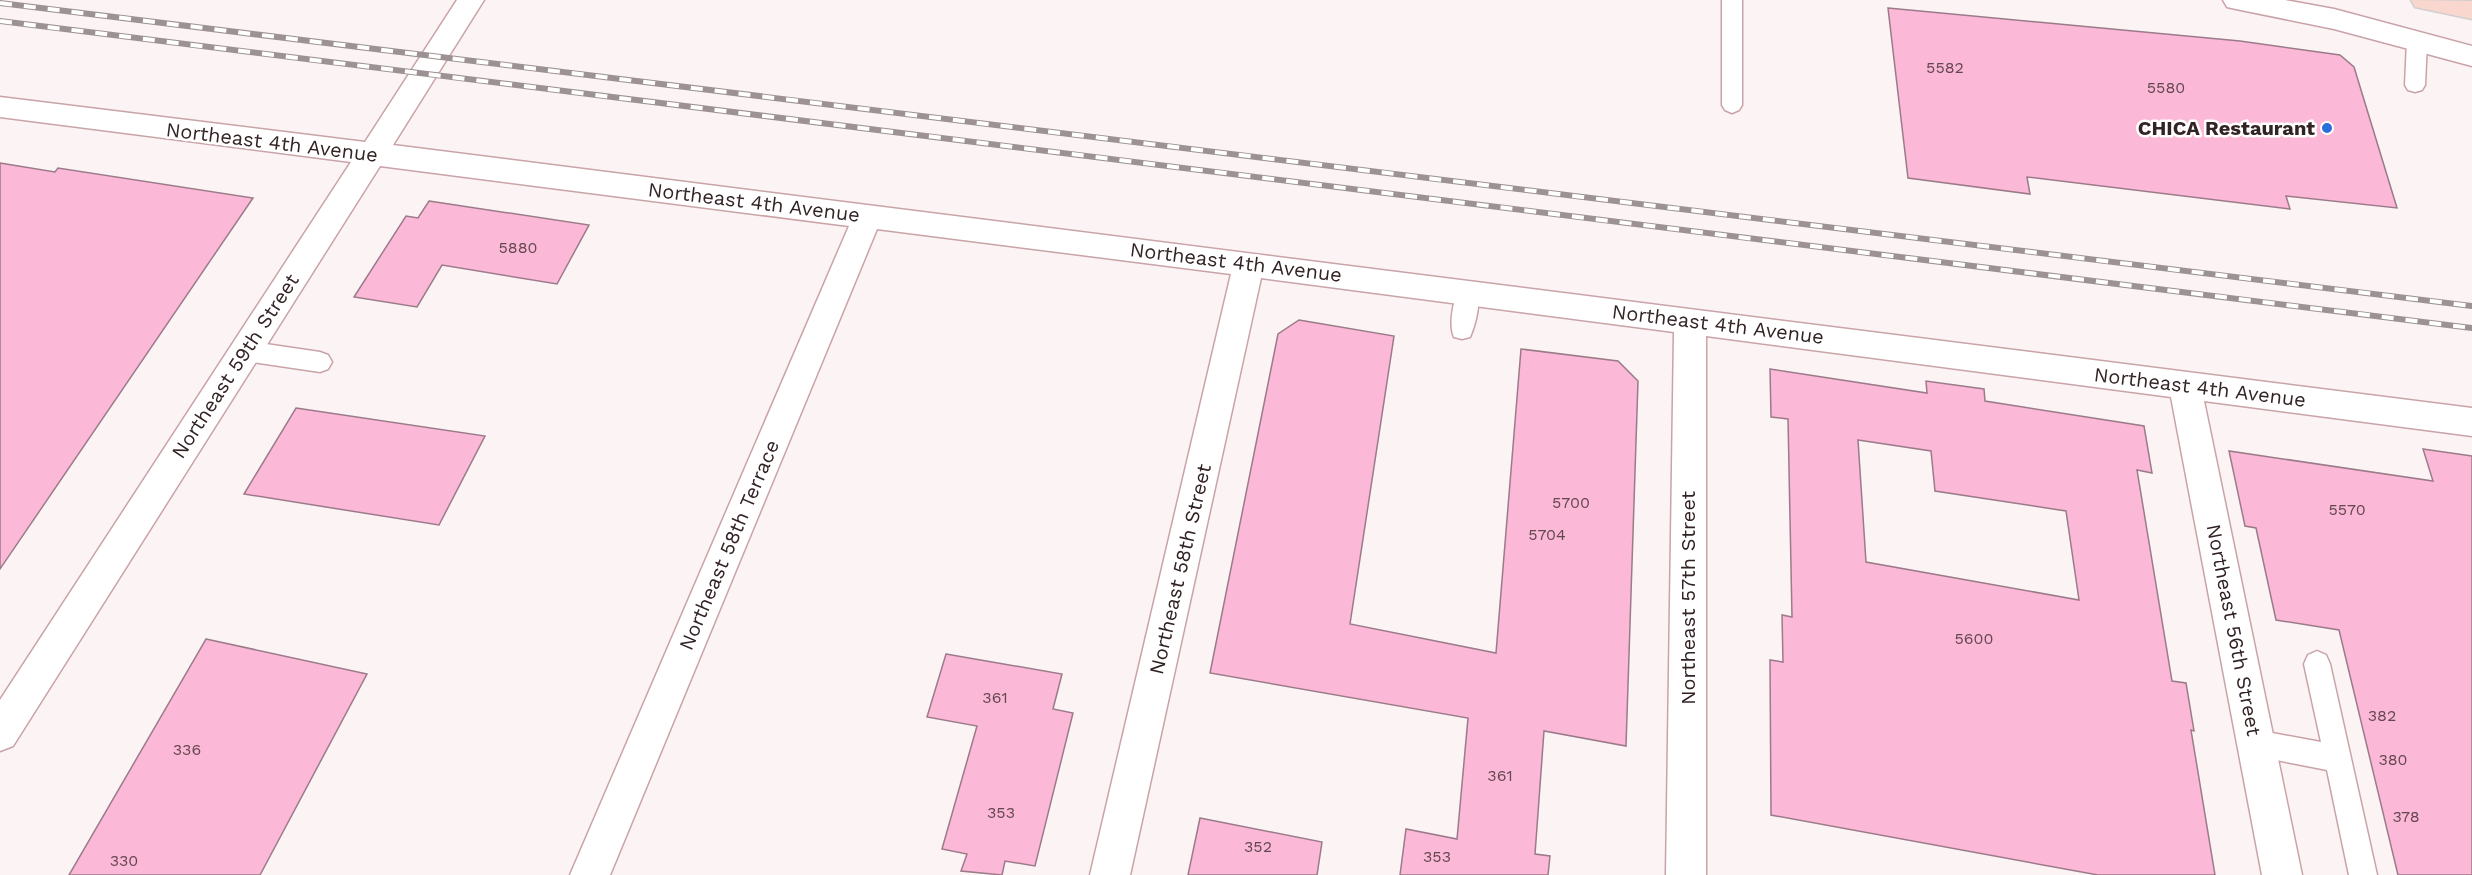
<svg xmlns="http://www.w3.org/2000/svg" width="2472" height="875" font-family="'Work Sans',sans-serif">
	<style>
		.building { fill: #fcb8d7; stroke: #9b7b89; stroke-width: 1.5; fill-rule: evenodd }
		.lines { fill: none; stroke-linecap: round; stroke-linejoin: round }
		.lane-casing { stroke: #c9a3a7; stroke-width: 3 }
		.street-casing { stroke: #c9a3a7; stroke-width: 3 }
		.secondary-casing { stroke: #c9a3a7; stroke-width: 3 }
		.primary-casing { stroke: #d2cfcf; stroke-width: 3 }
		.lane { fill: #fff; fill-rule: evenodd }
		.street { fill: #fff; fill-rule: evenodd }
		.secondary { fill: #fff; fill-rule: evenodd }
		.primary { fill: #f9d7ce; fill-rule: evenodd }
		.rail-casing { stroke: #9d9293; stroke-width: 6 }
		.rail { stroke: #fff; stroke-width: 4; stroke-dasharray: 12; stroke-linecap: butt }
		.poi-dot { fill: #2a6edb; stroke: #fff; stroke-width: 2 }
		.labels { text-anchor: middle; stroke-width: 5; stroke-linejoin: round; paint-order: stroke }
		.number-label { font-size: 16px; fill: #644851 }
		.poi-label { font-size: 20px; font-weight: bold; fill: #322324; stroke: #fff; text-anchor: end }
		.street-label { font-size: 20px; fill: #322324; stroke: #fff }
	</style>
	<rect width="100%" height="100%" fill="#fbf3f4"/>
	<!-- building -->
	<path class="building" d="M1888,8L2240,41L2340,55L2354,67L2397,208L2286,196L2290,209L2027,177L2030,194L1908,178Z
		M0,163L55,172L58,168L253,198L0,569Z
		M429,201L589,225L557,284L442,265L417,307L354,297L406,216L418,218Z
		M1299,320L1394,336L1350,624L1496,653L1521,349L1618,361L1638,381L1626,746L1544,731L1535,854L1550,856L1548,875H1400L1406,829L1457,839L1468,718L1210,673L1278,334Z
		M1770,369L1927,393L1926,381L1984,389L1985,401L2144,426L2152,473L2137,470L2172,681L2186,683L2194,731L2191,730L2215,875H2098L1771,815L1770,660L1783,662L1782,615L1792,617L1788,419L1771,417ZM1858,440L1931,451L1935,491L2066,511L2079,600L1866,562Z
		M296,408L485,436L439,525L244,494Z
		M2423,449L2472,456V875H2398L2339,630L2276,620L2256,528L2245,526L2229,451L2433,481Z
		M206,639L367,674L260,875H69Z
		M946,654L1062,674L1053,709L1073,713L1035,866L1005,861L1002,875L961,871L967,854L942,849L977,726L927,717Z
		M1200,818L1322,842L1317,875H1188Z"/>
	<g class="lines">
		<defs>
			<path id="lane" d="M1722,0H1742V105L1739,110L1732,113L1725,110L1722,105Z
				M2417,34L2424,36L2427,41L2425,85L2422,90L2415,92L2408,90L2405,85L2407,41L2410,36Z
				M1468,283L1476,286C1482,298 1476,324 1470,337L1462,339L1454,337C1448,324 1454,298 1460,286Z
				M245,341L320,352L328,355L332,362L328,369L320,372L245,361L237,358L233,351L237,344Z
				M2317,651L2326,655L2330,664L2377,875H2349L2327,770L2256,756L2246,752L2242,743L2246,734L2256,730L2321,742L2304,664L2308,655Z"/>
			<path id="street" d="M457,0H484L393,145L2472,408V436L2204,401L2302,875H2262L2171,397L1706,336V875H1666L1674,332L1261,278L1130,875H1090L1231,274L877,229L610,875H570L849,226L380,166L13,746L0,751V700L351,162L0,117V97L365,142Z"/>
			<path id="secondary" d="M2223,0H2285L2334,9L2472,46V66L2334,29L2236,9L2227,7Z"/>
			<path id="primary" d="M2411,0L2472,1V19L2415,7Z"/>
		</defs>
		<!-- lane casing -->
		<use href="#lane" class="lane-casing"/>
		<!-- street casing -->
		<use href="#street" class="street-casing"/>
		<!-- secondary casing -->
		<use href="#secondary" class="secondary-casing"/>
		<!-- primary casing -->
		<use href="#primary" class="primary-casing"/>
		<!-- lane -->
		<use href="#lane" class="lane"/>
		<!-- street -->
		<use href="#street" class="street"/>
		<!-- secondary -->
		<use href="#secondary" class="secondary"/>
		<!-- primary -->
		<use href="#primary" class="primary"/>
		<defs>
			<path id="rail" d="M0,3L2472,306
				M0,21L2472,328"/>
		</defs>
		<!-- rail casing -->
		<use href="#rail" class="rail-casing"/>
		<!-- rail -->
		<use href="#rail" class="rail"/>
	</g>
	<!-- markers -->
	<circle class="poi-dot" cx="2327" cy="128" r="6"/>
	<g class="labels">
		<!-- number labels -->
		<g class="number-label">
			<text x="1945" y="73">5582</text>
			<text x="2166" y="93">5580</text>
			<text x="518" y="253">5880</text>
			<text x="1571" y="508">5700</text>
			<text x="2347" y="515">5570</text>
			<text x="1547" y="540">5704</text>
			<text x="1974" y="644">5600</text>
			<text x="995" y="703">361</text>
			<text x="2382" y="721">382</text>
			<text x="187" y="755">336</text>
			<text x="2393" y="765">380</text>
			<text x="1500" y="781">361</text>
			<text x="1001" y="818">353</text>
			<text x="2406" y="822">378</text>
			<text x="1258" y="852">352</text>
			<text x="1437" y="862">353</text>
			<text x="124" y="866">330</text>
		</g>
		<!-- poi labels -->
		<g class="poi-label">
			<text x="2315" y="135">CHICA Restaurant</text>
		</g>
		<!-- street labels -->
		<g class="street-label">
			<text transform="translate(272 142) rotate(7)" y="7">Northeast 4th Avenue</text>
			<text transform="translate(754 202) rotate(7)" y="7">Northeast 4th Avenue</text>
			<text transform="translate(1236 262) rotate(7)" y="7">Northeast 4th Avenue</text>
			<text transform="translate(1718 324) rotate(7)" y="7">Northeast 4th Avenue</text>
			<text transform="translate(235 366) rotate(-57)" y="7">Northeast 59th Street</text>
			<text transform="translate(2200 387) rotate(7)" y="7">Northeast 4th Avenue</text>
			<text transform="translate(729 545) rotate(-67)" y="7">Northeast 58th Terrace</text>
			<text transform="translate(1180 569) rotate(-77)" y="7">Northeast 58th Street</text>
			<text transform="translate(1688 598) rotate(-90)" y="7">Northeast 57th Street</text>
			<text transform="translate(2234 630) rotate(79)" y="7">Northeast 56th Street</text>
		</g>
	</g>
</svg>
